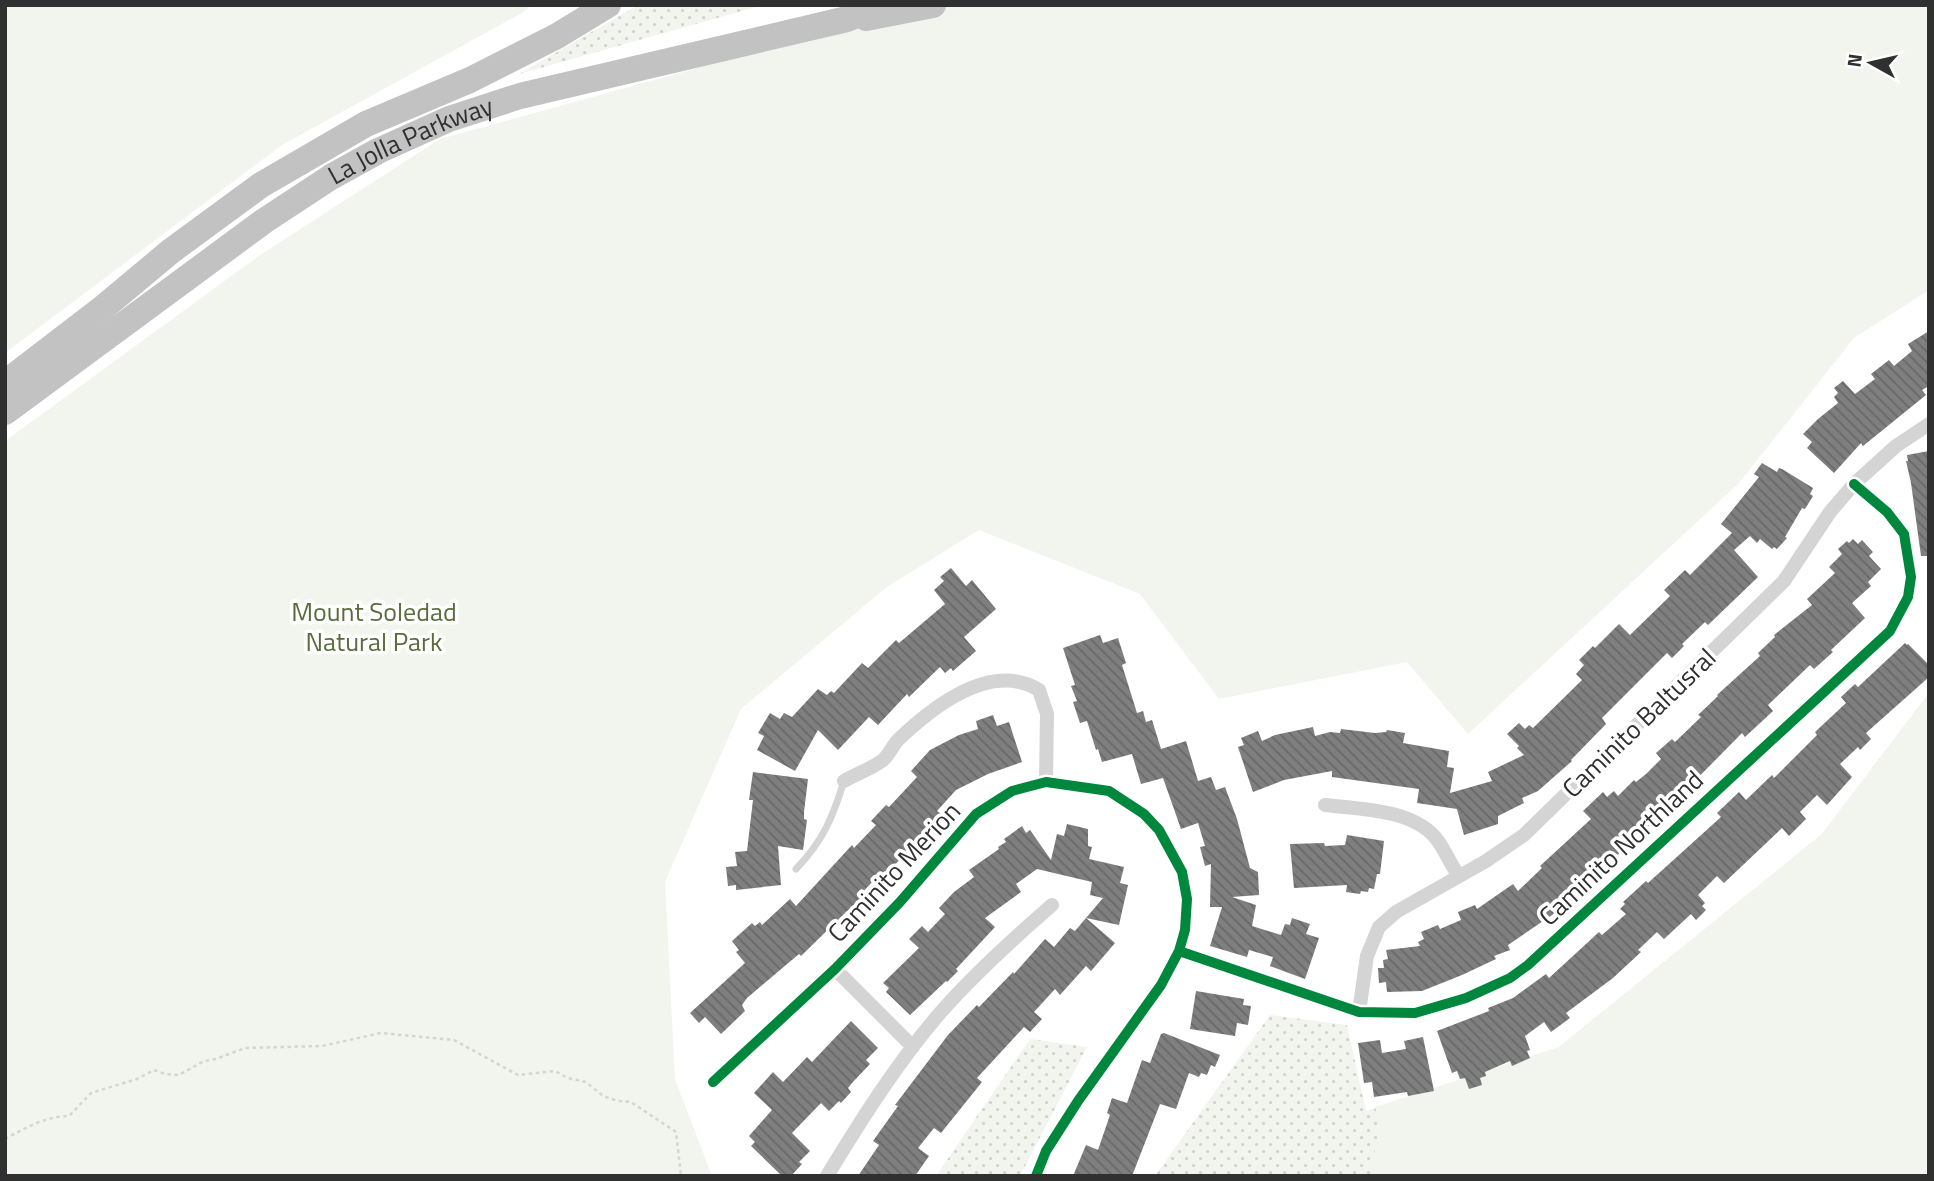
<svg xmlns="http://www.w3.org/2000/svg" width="1934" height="1181" font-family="'Titillium Web',sans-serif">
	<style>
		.grass { fill: url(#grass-dots) }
		.green { fill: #f2f5ed }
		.building { fill: url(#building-back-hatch) }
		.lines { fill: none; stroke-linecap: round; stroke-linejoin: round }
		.path { stroke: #d4d4d4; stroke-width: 2.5; stroke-dasharray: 3.5 3.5; stroke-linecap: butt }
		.service { stroke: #d4d4d4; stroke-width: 7 }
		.minor { stroke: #d4d4d4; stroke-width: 14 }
		.motorway { stroke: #c2c2c2; stroke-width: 26 }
		.cycleway-casing { stroke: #fff; stroke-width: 15 }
		.cycleway { stroke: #00873e; stroke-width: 10 }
		.labels { text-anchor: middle; stroke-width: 7; stroke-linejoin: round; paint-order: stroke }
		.street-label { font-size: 26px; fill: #303030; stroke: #fff }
		.park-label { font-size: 26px; fill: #596d3c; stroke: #fff }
	</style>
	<defs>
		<pattern id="grass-dots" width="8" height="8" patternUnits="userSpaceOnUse" patternTransform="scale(1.75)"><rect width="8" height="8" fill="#f2f5ed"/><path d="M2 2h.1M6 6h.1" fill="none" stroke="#d0d2cc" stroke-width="1.8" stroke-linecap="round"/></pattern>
		<pattern id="building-back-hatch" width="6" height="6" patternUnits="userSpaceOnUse" patternTransform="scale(1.75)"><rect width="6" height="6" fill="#7f7f7f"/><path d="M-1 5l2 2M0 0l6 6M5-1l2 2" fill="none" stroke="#686868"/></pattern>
	</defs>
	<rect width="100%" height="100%" fill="#fff"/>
	<!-- grass -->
	<path class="grass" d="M638,5H763L519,74Z
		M1929,693V1176H1155L1270,1015L1347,1025L1366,1111L1559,1047L1822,834Z
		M1030,1039L1087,1047L1020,1176H936Z"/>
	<!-- green -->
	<path class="green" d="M5,5H532L522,13L282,145L5,353Z
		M927,5H1929V290L1854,338L1739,483L1468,734L1407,662L1219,699L1140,594L979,530L887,587L741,709L665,882L675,1079L712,1176H5V441L263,253L440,139Z
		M1929,693V1176H1370L1380,1124L1375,1107L1559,1047L1822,834Z"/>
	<!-- building -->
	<path class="building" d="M1929,331V386L1922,390L1926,395L1863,446L1861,443L1834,473L1807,448L1812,442L1803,434L1818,419L1838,403L1834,397L1838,393L1834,388L1843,381L1855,394L1875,379L1871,374L1889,360L1894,366L1912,351L1908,344Z
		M1929,451V556H1921L1911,483L1906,461H1908L1907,455Z
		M1762,463L1777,472L1779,468L1782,469L1813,488L1810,494L1813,496L1805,509L1802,508L1785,537L1787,538L1777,549L1774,547L1772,549L1760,539L1757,543L1750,536L1734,550L1758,577L1708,625L1705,622L1682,644L1684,646L1672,658L1667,653L1602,718L1606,724L1571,760L1572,761L1538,791L1522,798L1524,803L1498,816V824L1464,835L1457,809L1417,803L1419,789L1332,777V771L1284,780L1253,792L1238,747L1244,745L1241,738L1258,731L1262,741L1275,735L1313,727L1315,736L1330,732L1340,733L1341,729L1375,733L1386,732L1387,730L1405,733L1403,743L1449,751L1447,767L1454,768L1450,793L1492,781L1488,772L1524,755L1517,748L1519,746L1507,734L1519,723L1525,729L1529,725L1533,728L1582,680L1576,674L1584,665L1579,660L1593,646L1595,648L1619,624L1630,635L1670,596L1664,590L1685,570L1690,575L1732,533L1721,524L1759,477L1754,474Z
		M1853,539L1858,544L1862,540L1873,552L1869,556L1881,569L1868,582L1871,586L1852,603L1865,618L1831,650L1833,652L1814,669L1810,665L1768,705L1773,711L1745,737L1742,733L1667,809L1555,913L1508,945L1510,950L1494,956L1496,959L1462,975L1422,991L1387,992L1386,982L1379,983L1378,968H1384L1383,960L1388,959L1386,950L1420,946L1418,942L1424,939L1421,932L1438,925L1440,929L1461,920L1458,912L1475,905L1477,909L1513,884L1518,891L1542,868L1540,866L1591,819L1583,811L1603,792L1607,797L1614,791L1618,796L1634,780L1636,782L1646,774L1661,759L1656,753L1672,739L1675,742L1701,717L1698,715L1718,696L1717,695L1760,656L1758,653L1775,637L1774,635L1812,605L1807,599L1835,573L1829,567L1842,554L1838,549L1847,541L1849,543Z
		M951,568L966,586L972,580L996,609L964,637L976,651L953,671L951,668L945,673L940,667L909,697L907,694L878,725L869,717L838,750L818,730L795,771L757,750L764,736L758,733L770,713L780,719L784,713L792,717L818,689L827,695L831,691L834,693L862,663L868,668L896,640L899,643L945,604L934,590L944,581L940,577Z
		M1100,635L1103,643L1118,638L1126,663L1122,665L1137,713L1143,711L1146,722L1152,720L1161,749L1186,741L1198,781L1211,777L1216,790L1225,787L1237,819L1250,868L1258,872L1259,895L1232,897L1256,905L1252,926L1281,935L1285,924L1290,925L1292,918L1310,924L1306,934L1319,938L1305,979L1270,966L1273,957L1249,950L1247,957L1210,946L1222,907H1210L1211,864L1205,866L1200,847L1205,846L1198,823L1181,829L1163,778L1141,784L1132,754L1102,762L1098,749L1096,750L1087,721L1080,723L1073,702L1077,701L1071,686L1075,685L1063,648Z
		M1905,643L1907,645L1908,644L1929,665V677L1866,733L1871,739L1860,750L1858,747L1840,764L1852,777L1827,805L1817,795L1800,812L1806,819L1789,836L1782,828L1724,883L1717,876L1698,895L1705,903L1702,906L1706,910L1696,920L1691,914L1664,939L1657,932L1638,950L1641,952L1613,978L1566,1013L1570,1018L1551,1032L1544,1022L1525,1036L1530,1050L1527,1051L1530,1058L1512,1066L1510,1061L1485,1072L1486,1076L1480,1078L1482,1085L1469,1089L1465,1078L1460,1079L1457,1071L1452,1073L1437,1031L1489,1011L1488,1008L1513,998L1546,974L1549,978L1599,932L1602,935L1626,914L1620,909L1625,904L1623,902L1646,881L1648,883L1721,817L1717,813L1739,792L1746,800L1772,775L1774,778L1817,735L1815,732L1846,703L1841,697L1855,684L1858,687Z
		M993,715L997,726L1009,722L1022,762L988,774L956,790L937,811L941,814L927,832L878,882L875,879L858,897L862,900L850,913L847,911L801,956L799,954L747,998L742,1005L745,1011L721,1034L705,1017L699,1023L690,1013L745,963L736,952L739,950L732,941L752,923L755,926L760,922L762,925L790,899L796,906L852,845L854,848L876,825L871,821L886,805L889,807L917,777L911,771L930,750L959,735L978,729L976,721Z
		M753,772L808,779L804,812V819L807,820L803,850L778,846L781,885L736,890V885L728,886L726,867L737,866L735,852L747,851L753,800H749Z
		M1067,824L1088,829V846L1092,847L1089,859L1124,867L1120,883L1128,885L1119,925L1086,918L1103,898L1090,895L1092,882L1037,869L1016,884L1021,892L985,918L995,927L956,969L958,971L947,982L946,981L910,1015L886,992L889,988L883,983L919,948L909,939L922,926L928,932L945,914L939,908L954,892L974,877L969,870L999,849L998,847L1006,842L1004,839L1022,826L1026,833L1030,830L1051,860L1057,834L1064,836Z
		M1347,835L1384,841L1380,874H1377L1374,889L1369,888L1368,892L1361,891L1360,894L1346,892L1347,885L1294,888L1290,844L1324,843L1325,846L1345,845Z
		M1086,918L1115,943L1091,971L1086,966L1060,995L1055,989L1034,1012L1042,1019L1030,1032L1024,1027L977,1078L982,1082L941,1133L934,1128L918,1148L929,1156L915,1176H858L879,1145L873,1141L898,1106L895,1105L948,1035L977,1005L979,1007L1013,972L1014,974L1045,939L1054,947L1070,928L1075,931Z
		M1196,991L1244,999L1243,1005L1251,1006L1248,1025L1237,1023L1235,1036L1190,1029Z
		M851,1021L878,1048L866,1060L870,1064L852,1083L848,1088L851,1092L841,1103L839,1101L829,1111L821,1103L792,1133L810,1151L799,1162L802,1164L791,1176H782L751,1146L755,1142L749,1136L772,1110L754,1093L773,1072L783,1082L807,1057L812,1062Z
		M1164,1033L1220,1055L1215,1067L1211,1065L1207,1075L1201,1073L1199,1077L1189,1073L1176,1109L1160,1104L1132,1176H1073L1086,1145L1098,1150L1110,1115L1107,1113L1112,1098L1127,1103L1142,1060L1150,1063L1161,1034Z
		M1423,1037L1434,1091L1408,1096L1407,1092L1374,1097L1372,1082L1364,1083L1358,1043L1380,1040L1382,1053L1406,1049L1404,1041Z"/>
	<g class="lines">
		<!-- path -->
		<path class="path" d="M5,1139C25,1128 46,1116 69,1116L91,1093L137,1079L154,1070L165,1074L179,1075L204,1061L216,1059L245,1048L322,1046L381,1033L454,1040L518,1075L555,1071L568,1078L586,1082L603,1096L618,1101L631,1102L676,1132L681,1176"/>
		<!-- service -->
		<path class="service" d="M796,869C823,841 833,817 844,781"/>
		<!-- minor -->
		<path class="minor" d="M844,781C856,774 873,768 883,760C890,754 893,744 900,738C934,706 992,661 1039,690L1047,714L1046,782
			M1325,805C1359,809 1410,809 1435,837C1444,848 1450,863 1458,875
			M1179,951L1359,1012L1415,1013L1466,998L1510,978L1528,965L1890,631L1908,597L1911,577L1904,534L1887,512L1854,484
			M835,969L913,1047
			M1359,1012L1367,956L1379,927L1396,912L1486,861L1524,835L1784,581L1830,512L1854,484L1896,446L1929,424
			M713,1082L835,969L900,902L976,814L1012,791L1046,782L1109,791L1144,814L1159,830L1182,872L1187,899L1185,930L1179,951L1161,985L1078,1101L1046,1151L1036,1176
			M827,1176C861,1120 897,1063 940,1013C974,974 1014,938 1052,905"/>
		<!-- motorway -->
		<g class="motorway">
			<path d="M866,18L933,5"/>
			<path d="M5,383L104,307L171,251L261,185L366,124L470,80L557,36L608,5"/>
			<path id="s1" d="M5,412L264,221L331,177L378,151L449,119L520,96L847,19L882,5"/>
		</g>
		<defs>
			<path id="cycleway" d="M1179,951L1359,1012L1415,1013L1466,998L1510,978L1528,965L1890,631L1908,597L1911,577L1904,534L1887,512L1854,484
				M713,1082L835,969L900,902L976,814L1012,791L1046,782L1109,791L1144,814L1159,830L1182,872L1187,899L1185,930L1179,951L1161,985L1078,1101L1046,1151L1036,1176"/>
		</defs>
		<!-- cycleway casing -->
		<use href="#cycleway" class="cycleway-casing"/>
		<!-- cycleway -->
		<use href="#cycleway" class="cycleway"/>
	</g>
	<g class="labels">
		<!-- street labels -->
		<g class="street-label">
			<text dy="9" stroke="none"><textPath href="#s1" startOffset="490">La Jolla Parkway</textPath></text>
			<text transform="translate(1639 723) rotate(-44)" y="9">Caminito Baltusral</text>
			<text transform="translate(1621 848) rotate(-43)" y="9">Caminito Northland</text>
			<text transform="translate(894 872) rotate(-47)" y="9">Caminito Merion</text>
		</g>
		<!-- park labels -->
		<g class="park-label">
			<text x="374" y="621">Mount Soledad<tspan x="374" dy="30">Natural Park</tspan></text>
		</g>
	</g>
	<!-- border -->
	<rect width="1934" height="1181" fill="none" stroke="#303030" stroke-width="14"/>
	<!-- north arrow -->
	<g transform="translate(1871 63) rotate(278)" stroke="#ffffff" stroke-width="5" paint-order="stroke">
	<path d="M0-5L12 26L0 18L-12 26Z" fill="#303030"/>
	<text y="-10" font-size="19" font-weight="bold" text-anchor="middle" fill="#303030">N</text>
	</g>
</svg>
